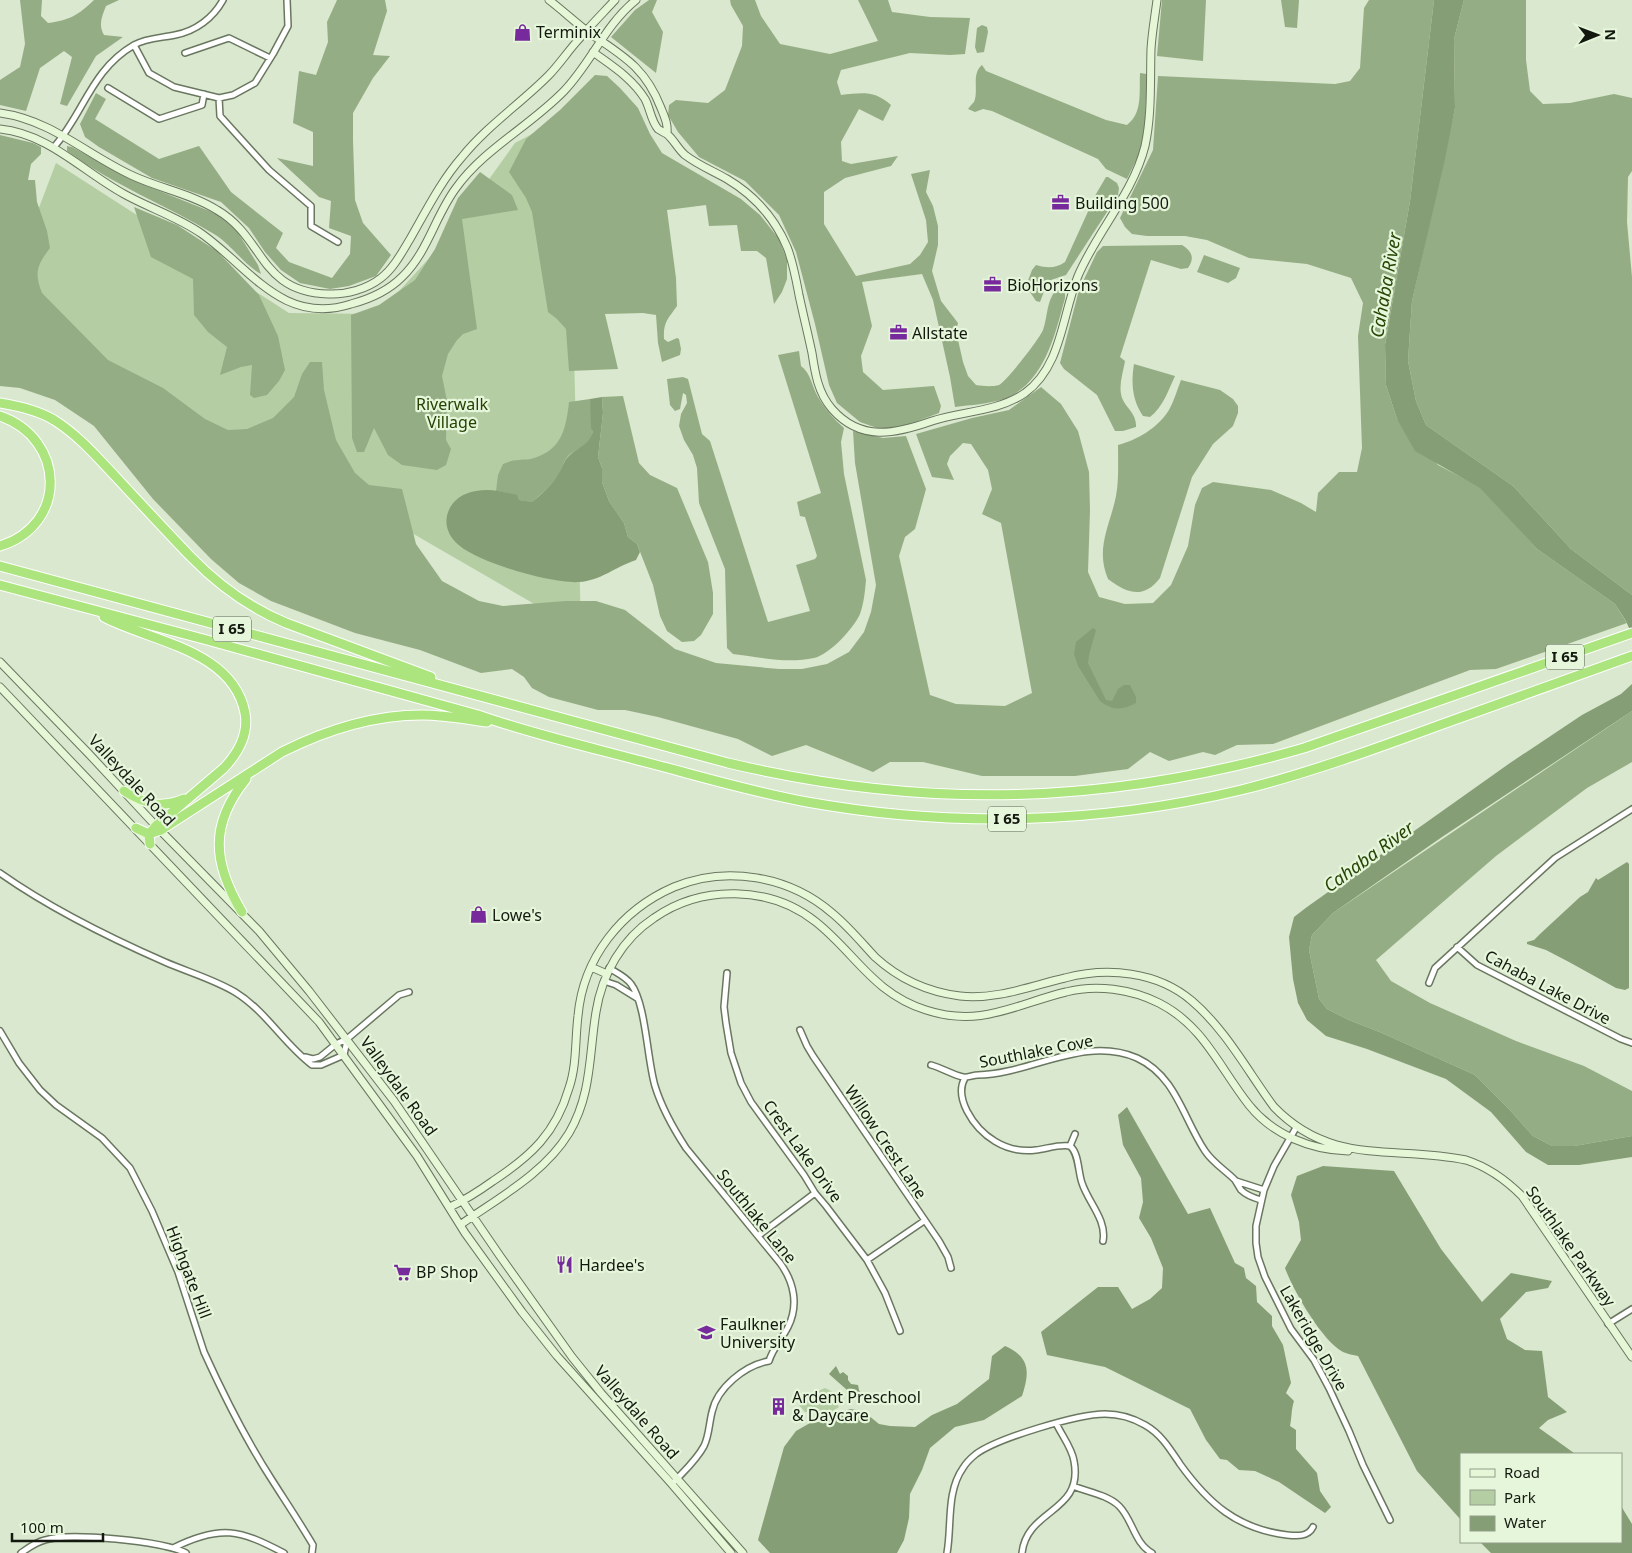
<svg xmlns="http://www.w3.org/2000/svg" width="1632" height="1553" font-family="'Noto Sans',sans-serif">
	<style>
		.green { fill: #b4cda3 }
		.forest { fill: #95ad84 }
		.water { fill: #869e75 }
		.lines { fill: none; stroke-linecap: round; stroke-linejoin: round }
		.street-casing { stroke: #6a7760; stroke-width: 8 }
		.secondary-casing { stroke: #6a7760; stroke-width: 9 }
		.highway-casing { stroke: #fff; stroke-width: 11 }
		.street { stroke: #fff; stroke-width: 5 }
		.secondary { stroke: #e6f7d8; stroke-width: 7 }
		.highway { stroke: #ace57e; stroke-width: 9 }
		.labels { text-anchor: middle; stroke-width: 4.5; stroke-linejoin: round; paint-order: stroke }
		.shield { fill: #e6f6db; stroke: #535b4d; stroke-width: 1 }
		.shield-label { font-size: 15px; font-weight: bold; fill: #141910 }
		.poi-label { font-size: 16px; fill: #141910; stroke: #e6f6db; text-anchor: start }
		.park-label { font-size: 16px; fill: #244201; stroke: #e6f6db }
		.street-label { font-size: 16px; fill: #141910; stroke: #e6f6db }
		.water-label { font-size: 18px; font-style: italic; fill: #274505; stroke: #e6f6db }
	</style>
	<rect width="100%" height="100%" fill="#d9e8ce"/>
	<!-- green -->
	<path class="green" d="M568,115L581,631L272,452L0,335V310L56,163L289,313L378,314L444,242L515,143Z
		M825,1388L831,1391L839,1407L831,1412H805L799,1405L816,1392Z"/>
	<!-- forest -->
	<path class="forest" d="M20,0H42L41,16L48,23C71,20 78,15 94,0H119L106,6C102,16 98,25 104,35L123,37L96,56L67,106L60,104L72,57L64,51L40,68L26,111L0,105V80L20,67L25,44Z
		M337,0H385L387,11L373,55L390,56L373,78L353,113V141L355,200L363,223L391,255L376,276L349,286L330,289L300,283L281,270L265,252L249,228L221,202L152,178L99,147L85,137L80,124L96,93L106,99L95,119L159,159L199,146L231,192L283,233L276,248L289,262L332,278L350,254L351,236L329,228L331,201L319,197L277,158L313,166V132L293,123L299,71L316,75L328,42L327,22Z
		M649,0H657L652,12L663,32L656,73L611,37L635,10Z
		M730,0H755L761,16L780,44L830,54L878,41L858,0H888L892,12L930,17L970,18L965,54L950,55L910,53L841,70L837,82L841,95C862,93 874,90 891,105L883,121L859,109L841,142L842,161L851,164L898,156L891,166L845,178L824,192V224L856,276L910,264L920,255L928,242L926,220L911,174L930,170L926,192L933,206L938,226V245L932,271L941,301L958,323L956,331L963,362L968,376L976,385C983,386 992,387 999,385C1006,382 1040,338 1043,330C1048,316 1046,302 1056,290H1061L1065,293V298C1055,335 1044,384 1004,399C988,404 971,405 955,407L950,377L933,300L922,274L862,282L872,326L861,356L863,372L883,390L934,386L941,406L939,413L899,428H877L860,422L837,403L829,385L815,324L796,252L779,215L745,181L699,157L678,132L668,115L669,105L676,100L708,103L725,90L742,46L743,26L731,5Z
		M1162,0H1206L1203,61L1157,56Z
		M1281,0H1299L1297,28L1285,27Z
		M1369,0H1434L1410,201L1385,345L1386,385L1397,419L1438,465L1480,487L1537,549L1615,604L1627,623L1496,669L1470,670L1273,744L1237,745L1215,755L1203,752L1169,761L1150,752L1128,769L1075,776H982L923,762H890L873,772L806,745L772,756L738,739L658,717L625,710H598L549,697L532,688L524,677L512,669L481,673L420,650L355,633L271,601L239,583L211,559L153,499L94,426L55,400L20,388L0,386V135L33,143L41,147V154L31,164L28,180H35L37,202L47,231L50,248C37,265 34,273 42,293L108,360L163,388L205,419L228,430L247,429L273,418L294,397L302,374L310,362H322L324,390L336,440L355,473L369,485L402,489L416,544L442,581L479,601L503,606L566,601H596L625,610L675,649L716,663L779,669H802L827,664L849,652L864,632L871,612L876,585L855,463L853,431L883,438L906,436L926,489L915,529L905,537L899,556L930,695L956,704L1005,706L1032,693L1001,523L982,514L992,489L988,470L971,444L963,443L950,456L947,464L954,480L932,477L916,434L972,418L1009,410L1041,387L1061,404L1078,431L1089,472L1090,510L1088,572L1099,597L1125,604L1153,603L1171,585L1188,546L1195,505L1202,488L1213,482L1271,490L1301,503L1316,512L1318,493L1339,472H1357L1362,448L1358,336L1363,303L1351,278L1307,264L1249,258L1207,240L1185,236H1147L1132,234L1125,227L1120,218L1153,150L1158,76L1335,84L1350,81L1360,68L1364,8Z
		M1464,0H1526V60L1530,91L1543,104L1570,103L1614,94L1632,98V171L1628,177L1627,222L1632,277V595L1571,549L1513,486L1426,425L1416,401L1408,361L1412,301L1455,108L1454,39Z
		M982,25L987,27L988,32L984,52L977,53L975,47L977,28Z
		M982,65L986,71L1106,120L1127,125C1143,113 1139,92 1140,73L1147,74L1145,123L1142,148L1127,179L1106,169L1098,159L992,111L983,109L975,112L968,109C970,106 972,104 974,102C979,90 971,74 982,65Z
		M595,75L607,76L620,88L638,108L650,134L662,153L741,199L760,215L779,239L787,260V279L782,292L774,304L766,258L757,251H741L737,225L709,226L706,205L667,210L676,278L677,306C668,319 663,322 664,339L668,342L677,338L679,339L681,349L680,355L662,362L658,343L656,315L643,313L605,314L618,369L569,371L566,329L557,319L548,312L532,212L526,198L509,172L526,139L560,110Z
		M67,146L72,147L132,180L217,214L237,231L258,265L261,274C243,264 232,245 214,234C166,205 113,185 67,151Z
		M480,172L512,195L518,210L462,219L477,329L463,334L457,340L448,354L442,376L447,401L446,440L451,449L446,465L437,470L402,465L388,455L374,428L364,452H357L352,438L351,315L379,305L415,280L435,249L458,198Z
		M1106,177H1108L1117,183L1119,188L1118,195L1066,275L1048,281L1040,302L1036,301L1026,286L1032,270L1036,265C1047,268 1055,269 1065,262L1096,194Z
		M134,207L177,225L217,251L259,295L278,336L285,370L279,381L267,395L254,398L250,395L252,365L241,367L220,375L227,347L208,332L194,315L193,279L151,257Z
		M1182,245C1192,251 1195,258 1188,268L1181,269L1151,260L1120,357L1125,361C1123,373 1118,386 1122,398C1126,408 1137,414 1136,427L1123,431H1115L1097,395L1064,369L1060,363L1079,290L1097,252L1103,246Z
		M1204,255L1240,268L1236,278L1228,283L1197,272Z
		M799,351L801,366C811,373 812,387 818,397C825,409 833,418 844,428L841,442L844,474L866,580C865,591 864,603 860,614C854,628 829,655 814,658C787,664 759,657 733,654L727,648L725,569L699,503L697,468L693,455L684,440L679,426L681,414L687,403L686,395L683,393L680,409L675,411L670,405L667,379L683,377L688,379L702,434L710,441L768,622L810,611L796,565L815,559L817,556L805,517L800,516L797,502L821,493L778,355Z
		M1134,364L1175,376C1168,391 1163,407 1150,417L1143,416C1132,400 1131,383 1134,364Z
		M1181,380L1220,390L1233,399L1238,406V413L1233,426L1213,444L1192,477L1160,578C1143,600 1127,593 1108,579C1095,548 1110,526 1116,496C1119,480 1118,462 1118,445C1137,440 1158,428 1169,410C1174,401 1177,390 1181,380Z
		M623,396L639,463L650,475L677,488L708,562L713,593V614L701,635L694,641L682,642L667,631L660,616L653,585L637,544L628,537L624,523L609,501L602,482V468L598,457L603,413L602,397Z
		M590,399C591,408 596,430 591,438C587,446 577,449 570,454C563,460 563,467 559,474C552,485 541,494 532,502L519,500L507,493L496,491L498,475L503,464C508,462 513,460 519,460C524,459 530,460 534,458C563,449 566,427 569,402Z
		M1632,711V762L1587,788L1496,856L1376,960L1391,981L1430,1003L1516,1041L1584,1066L1632,1091V1136L1574,1146H1552L1533,1136L1508,1108L1475,1075L1382,1033L1349,1020L1327,1009L1319,999L1309,950L1312,935L1333,913Z"/>
	<!-- water -->
	<path class="water" d="M1434,0H1464L1454,39L1455,108L1445,159L1412,301L1408,361L1416,401L1426,425L1513,486L1571,549L1632,595V635L1626,621L1615,604L1537,549L1480,488L1415,451L1397,419L1386,385L1385,345L1410,201Z
		M602,397L603,413L598,457L602,468V482L609,501L624,523L628,537L637,544L640,552L636,560C617,566 600,581 579,582C553,584 480,563 460,546C435,527 447,495 476,491C490,488 504,492 517,495L519,500L532,502C541,495 554,483 559,473C563,467 563,462 569,456C578,447 590,445 593,431L591,428L590,399Z
		M1093,628L1096,630L1089,655L1088,663L1106,700L1112,701L1118,689L1124,685H1130L1136,697V703C1123,710 1112,711 1100,701L1078,666L1074,654L1076,642Z
		M1632,684V711L1442,837L1333,913L1312,935L1309,950L1319,999L1327,1009L1349,1020L1382,1033L1475,1075L1508,1108L1533,1136L1552,1146H1574L1632,1136V1157L1579,1165H1548L1526,1152L1491,1112L1446,1079L1367,1049L1326,1036L1307,1020L1298,1003L1293,979L1289,937L1294,917L1307,907L1510,763L1582,715L1621,694Z
		M1627,862L1629,864V988L1625,990L1616,988L1569,962L1546,950L1527,944V942L1534,940L1540,934L1580,897L1588,892L1596,878L1598,880Z
		M1127,1107L1188,1214L1210,1208L1235,1263L1244,1268L1246,1278L1256,1286L1257,1302L1272,1316V1326L1283,1345L1291,1383L1286,1393L1294,1401C1291,1410 1292,1417 1290,1426L1296,1430V1449L1317,1473L1320,1491L1331,1507L1325,1513L1279,1482L1255,1471L1239,1470L1227,1460L1220,1459L1206,1440L1190,1409L1105,1367L1047,1355L1041,1332L1098,1287H1118L1132,1309L1150,1299L1162,1288L1163,1268L1151,1238L1139,1218L1143,1202L1141,1178L1123,1145L1118,1115Z
		M1323,1166L1394,1171L1441,1249L1482,1302L1511,1273L1552,1281L1548,1288L1526,1292L1500,1319L1507,1339L1525,1350L1542,1351L1548,1397L1567,1412L1548,1420L1539,1428L1574,1453L1579,1454H1461V1520L1417,1471L1358,1356C1354,1355 1347,1354 1343,1352C1322,1341 1293,1290 1285,1268L1301,1240L1299,1222L1291,1195L1297,1176Z
		M1005,1346C1030,1357 1030,1372 1022,1396L984,1420L955,1427L930,1448L922,1470L910,1494L909,1518L904,1540L897,1553H770L758,1540L784,1447L796,1431L810,1423L827,1421L839,1413L850,1409L863,1411L879,1424L890,1426L915,1427L932,1415L957,1404L989,1379L992,1356Z
		M836,1366L840,1374L843,1372L848,1376V1380L851,1384L858,1385L859,1390L862,1395L855,1392V1390H847L829,1374Z
		M1621,1506L1632,1524V1553H1491L1480,1542H1621Z"/>
	<g class="lines">
		<defs>
			<path id="street" d="M134,45L149,73L174,87L219,98L233,95L255,83L273,54L288,26L287,0
				M185,53L229,38L270,58
				M108,88L159,119L202,105L204,94
				M219,98L220,116L269,170L311,206V226L338,242
				M54,147C84,113 91,70 134,45C146,38 161,38 175,35C196,31 213,18 223,0
				M0,873C51,909 108,937 165,962C188,972 213,979 235,992C266,1011 284,1044 312,1065H321L344,1055L347,1040
				M1457,947L1477,965L1621,1039L1632,1043
				M609,968C617,973 626,977 631,984C646,1004 647,1059 655,1086C662,1109 673,1128 686,1148L780,1263C794,1282 799,1305 788,1327C782,1339 773,1348 769,1361C745,1365 717,1388 712,1412C709,1424 709,1436 704,1446C696,1461 683,1472 672,1484
				M727,973L724,1007L726,1023L731,1053L741,1083L751,1102L804,1175L815,1193L826,1206L867,1260L885,1293L900,1331
				M604,981L616,985L637,998
				M1429,983L1435,968L1555,858L1632,809
				M800,1030L807,1046L813,1056L939,1241L948,1257L951,1268
				M0,1031L19,1063L40,1090L56,1105L102,1138L130,1168L152,1211L178,1272L204,1352C224,1396 246,1440 272,1480C286,1502 300,1523 313,1545L312,1553
				M305,1057L313,1059L320,1057L336,1044L347,1039L399,995L409,992
				M931,1065C942,1068 953,1075 963,1077C967,1078 973,1075 978,1075C1031,1074 1084,1035 1137,1058C1176,1076 1183,1118 1205,1151C1213,1163 1225,1170 1235,1180C1237,1183 1239,1187 1241,1190C1246,1195 1254,1198 1261,1200
				M965,1078C959,1088 962,1101 967,1111C980,1136 1006,1154 1036,1150C1046,1149 1059,1144 1070,1146
				M1297,1126L1274,1166L1264,1190L1256,1226V1243L1258,1257L1265,1277L1291,1329L1314,1360L1329,1388L1349,1431L1363,1465L1390,1520
				M1070,1146C1079,1153 1078,1172 1082,1183C1088,1202 1107,1220 1103,1241
				M1070,1146L1075,1134
				M1236,1181L1264,1190
				M758,1236L815,1193
				M867,1260L924,1221
				M1608,1324L1632,1309
				M1073,1486C1088,1492 1108,1495 1119,1506C1133,1520 1134,1543 1152,1553
				M173,1548C221,1524 240,1530 284,1553
				M21,1553C28,1548 36,1542 45,1540C68,1532 164,1541 186,1553
				M947,1553C952,1526 946,1492 963,1468C966,1463 971,1458 976,1454C998,1438 1078,1414 1105,1414C1119,1414 1133,1418 1145,1425C1161,1434 1170,1449 1180,1464C1208,1503 1237,1529 1287,1535C1297,1536 1308,1537 1313,1527
				M1022,1553C1027,1508 1084,1513 1074,1461C1072,1448 1062,1436 1056,1423"/>
			<path id="secondary" d="M549,0C562,10 575,22 588,32C623,56 645,67 661,108C665,118 668,124 667,134
				M593,52C612,66 632,78 645,99C650,108 651,121 658,129C658,129 666,134 667,134C674,140 678,149 685,155C698,165 713,171 727,179C754,195 775,219 787,247C793,262 796,279 799,295C803,314 808,334 812,353C815,373 818,393 832,409C861,442 895,434 932,421C963,411 997,412 1025,393C1062,366 1062,315 1078,276C1097,231 1133,194 1145,146C1152,114 1150,81 1151,49C1152,32 1155,16 1157,0
				M0,113C51,120 86,154 131,175C158,188 192,194 217,210C265,238 259,292 328,294C346,295 367,289 381,278C394,268 402,252 410,239C426,211 441,181 462,157C487,126 520,104 548,76C559,65 568,51 579,39C590,26 603,13 615,0
				M0,129C49,134 82,171 124,194C149,208 178,217 202,234C250,268 283,326 351,304C370,299 388,291 402,277C428,252 435,216 456,188C484,149 530,126 564,91C591,63 605,25 636,0
				M0,662L89,754L156,826L259,931L309,991L394,1101L500,1256L572,1357L601,1393L743,1553
				M0,687L319,1022L417,1156L465,1233L522,1312L557,1356L670,1482L731,1553
				M591,967L607,974
				M450,1207C465,1200 479,1191 493,1181C531,1156 556,1133 569,1088C577,1065 575,1039 578,1016C583,958 621,910 674,887C726,865 789,876 832,913C848,926 861,942 875,957C899,979 928,992 960,996C996,1000 1031,986 1065,978C1107,967 1157,971 1192,1001C1226,1030 1248,1072 1274,1107C1332,1167 1395,1145 1466,1160C1488,1167 1506,1180 1522,1196L1632,1357
				M460,1225C498,1198 544,1174 569,1133C592,1094 589,1054 596,1012C602,974 622,939 654,918C701,885 770,885 816,922C856,954 873,993 926,1010C981,1028 1016,1004 1066,992C1096,984 1131,989 1159,1003C1204,1026 1219,1067 1249,1105C1273,1135 1311,1150 1348,1151"/>
			<path id="highway" d="M0,403C19,406 37,410 54,420C78,435 96,456 115,476C140,503 165,530 190,556C218,585 250,608 286,623L431,677
				M0,416C66,439 68,525 0,546
				M0,566L728,763C927,810 1107,805 1304,748L1632,633
				M0,585L207,640L478,715C532,734 589,747 645,762C699,776 752,792 807,802C951,828 1100,824 1241,790C1309,773 1375,749 1440,725C1504,702 1568,679 1632,656
				M104,617C152,642 233,650 245,713C249,735 238,753 224,768L156,826L149,834L150,844
				M124,791C146,804 160,809 184,799
				M136,828L149,834L161,830L282,752C326,730 372,715 422,715C444,715 465,719 487,722
				M242,912C213,863 209,825 246,779"/>
		</defs>
		<!-- street casing -->
		<use href="#street" class="street-casing"/>
		<!-- secondary casing -->
		<use href="#secondary" class="secondary-casing"/>
		<!-- highway casing -->
		<use href="#highway" class="highway-casing"/>
		<!-- street -->
		<use href="#street" class="street"/>
		<!-- secondary -->
		<use href="#secondary" class="secondary"/>
		<!-- highway -->
		<use href="#highway" class="highway"/>
	</g>
	<!-- icons -->
	<defs>
		<symbol id="shop-bare" viewBox="-9 -9 18 18"><path d="M-5-2.5h2.3a2.7 3.5 0 0 1 5.4 0H5L5.5 6h-11ZM-1.5-2.5h3a1.5 2.3 0 0 0-3 0Z" fill="#772a9b" stroke="#e6f6db" stroke-width="2.5" paint-order="stroke"/></symbol>
		<symbol id="office-bare" viewBox="-9 -9 18 18"><path d="M-6-3h4V-5.5h4V-3h4V5H-6ZM-1-4.5V-3h2v-1.5ZM-6 0V1H6V0Z" fill="#772a9b" stroke="#e6f6db" stroke-width="2.5" paint-order="stroke"/></symbol>
		<symbol id="restaurant-bare" viewBox="-9 -9 18 18"><path d="M-5-6h1v4h1v-4h1v4h1v-4h1v5L-1.5 .5V6h-2V.5L-5-1ZM5-6V6H3V1.5H1.5Q1.5-4 5-6Z" fill="#772a9b" stroke="#e6f6db" stroke-width="2.5" paint-order="stroke"/></symbol>
		<symbol id="supermarket-bare" viewBox="-9 -9 18 18"><path d="M-6-5.5h2.5l.6 2H6L4.5 2H-2.5L-4.4-4H-6ZM-1.5 3.2a1.3 1.3 0 1 0 .1 0ZM3 3.2a1.3 1.3 0 1 0 .1 0Z" fill="#772a9b" stroke="#e6f6db" stroke-width="2.5" paint-order="stroke"/></symbol>
		<symbol id="university-bare" viewBox="-9 -9 18 18"><path d="M0-5L7-2L0 1L-7-2ZM-4 1L0 2.5L4 1V4Q0 6-4 4Z" fill="#772a9b" stroke="#e6f6db" stroke-width="2.5" paint-order="stroke"/></symbol>
		<symbol id="building-bare" viewBox="-9 -9 18 18"><path d="M-4-6H4V6H1V3H-1V6H-4ZM-2.5-4.3h1.7v1.8h-1.7ZM.8-4.3h1.7v1.8H.8ZM-2.5-1h1.7V.8h-1.7ZM.8-1h1.7V.8H.8Z" fill="#772a9b" stroke="#e6f6db" stroke-width="2.5" paint-order="stroke"/></symbol>
	</defs>
	<g fill-rule="evenodd">
		<use href="#shop-bare" x="510" y="20" width="25" height="25"/>
		<use href="#office-bare" x="1048" y="190" width="25" height="25"/>
		<use href="#office-bare" x="980" y="272" width="25" height="25"/>
		<use href="#office-bare" x="886" y="320" width="25" height="25"/>
		<use href="#shop-bare" x="466" y="902" width="25" height="25"/>
		<use href="#restaurant-bare" x="552" y="1252" width="25" height="25"/>
		<use href="#supermarket-bare" x="390" y="1260" width="25" height="25"/>
		<use href="#university-bare" x="694" y="1320" width="25" height="25"/>
		<use href="#building-bare" x="766" y="1394" width="25" height="25"/>
	</g>
	<g class="labels">
		<!-- shield labels -->
		<g class="shield">
			<rect x="213" y="616.5" width="38" height="25" rx="4"/>
			<rect x="1546" y="644.5" width="38" height="25" rx="4"/>
			<rect x="988" y="806.5" width="38" height="25" rx="4"/>
		</g>
		<g class="shield-label">
			<text x="232" y="634">I 65</text>
			<text x="1565" y="662">I 65</text>
			<text x="1007" y="824">I 65</text>
		</g>
		<!-- poi labels -->
		<g class="poi-label">
			<text x="536" y="38">Terminix</text>
			<text x="1075" y="209">Building 500</text>
			<text x="1007" y="291">BioHorizons</text>
			<text x="912" y="339">Allstate</text>
			<text x="492" y="921">Lowe's</text>
			<text x="579" y="1271">Hardee's</text>
			<text x="416" y="1278">BP Shop</text>
			<text x="720" y="1330">Faulkner<tspan x="720" dy="18">University</tspan></text>
			<text x="792" y="1403">Ardent Preschool<tspan x="792" dy="18">&amp; Daycare</tspan></text>
		</g>
		<!-- park labels -->
		<g class="park-label">
			<text x="452" y="410">Riverwalk<tspan x="452" dy="18">Village</tspan></text>
		</g>
		<!-- street labels -->
		<g class="street-label">
			<text transform="translate(132 780) rotate(47)" y="6">Valleydale Road</text>
			<text transform="translate(1548 987) rotate(28)" y="6">Cahaba Lake Drive</text>
			<text transform="translate(1036 1051) rotate(-11)" y="6">Southlake Cove</text>
			<text transform="translate(399 1086) rotate(54)" y="6">Valleydale Road</text>
			<text transform="translate(886 1142) rotate(56)" y="6">Willow Crest Lane</text>
			<text transform="translate(803 1151) rotate(54)" y="6">Crest Lake Drive</text>
			<text transform="translate(757 1216) rotate(51)" y="6">Southlake Lane</text>
			<text transform="translate(1571 1246) rotate(55)" y="6">Southlake Parkway</text>
			<text transform="translate(189 1272) rotate(69)" y="6">Highgate Hill</text>
			<text transform="translate(1314 1338) rotate(60)" y="6">Lakeridge Drive</text>
			<text transform="translate(637 1412) rotate(49)" y="6">Valleydale Road</text>
		</g>
		<!-- water labels -->
		<g class="water-label">
			<text transform="translate(1386 285) rotate(-80)" y="6">Cahaba River</text>
			<text transform="translate(1369 857) rotate(-36)" y="6">Cahaba River</text>
		</g>
	</g>
	<!-- legend -->
	<rect x="1460" y="1453" width="162" height="90" fill="#e6f6db" stroke="#929e8a"/>
	<rect x="1470" y="1469" width="25" height="8" fill="#e6f7d8" stroke="#929e8a"/>
	<text x="1504" y="1478" font-size="15" fill="#141910">Road</text>
	<rect x="1470" y="1490" width="25" height="15" fill="#b4cda3" stroke="#929e8a"/>
	<text x="1504" y="1503" font-size="15" fill="#141910">Park</text>
	<rect x="1470" y="1516" width="25" height="15" fill="#869e75" stroke="#929e8a"/>
	<text x="1504" y="1528" font-size="15" fill="#141910">Water</text>
	<!-- north arrow -->
	<g transform="translate(1597 35) rotate(89)" stroke="#e6f6db" stroke-width="4" paint-order="stroke">
	<path d="M0-4L9 19L0 12L-9 19Z" fill="#141910"/>
	<text y="-8" font-size="14" font-weight="bold" text-anchor="middle" fill="#141910">N</text>
	</g>
	<!-- scale -->
	<path d="M12 1533v8h91v-8" fill="none" stroke="#141910" stroke-width="2.5"/>
	<text x="20" y="1533" font-size="15" fill="#141910" stroke="#e6f6db" stroke-width="4" paint-order="stroke">100 m</text>
</svg>
